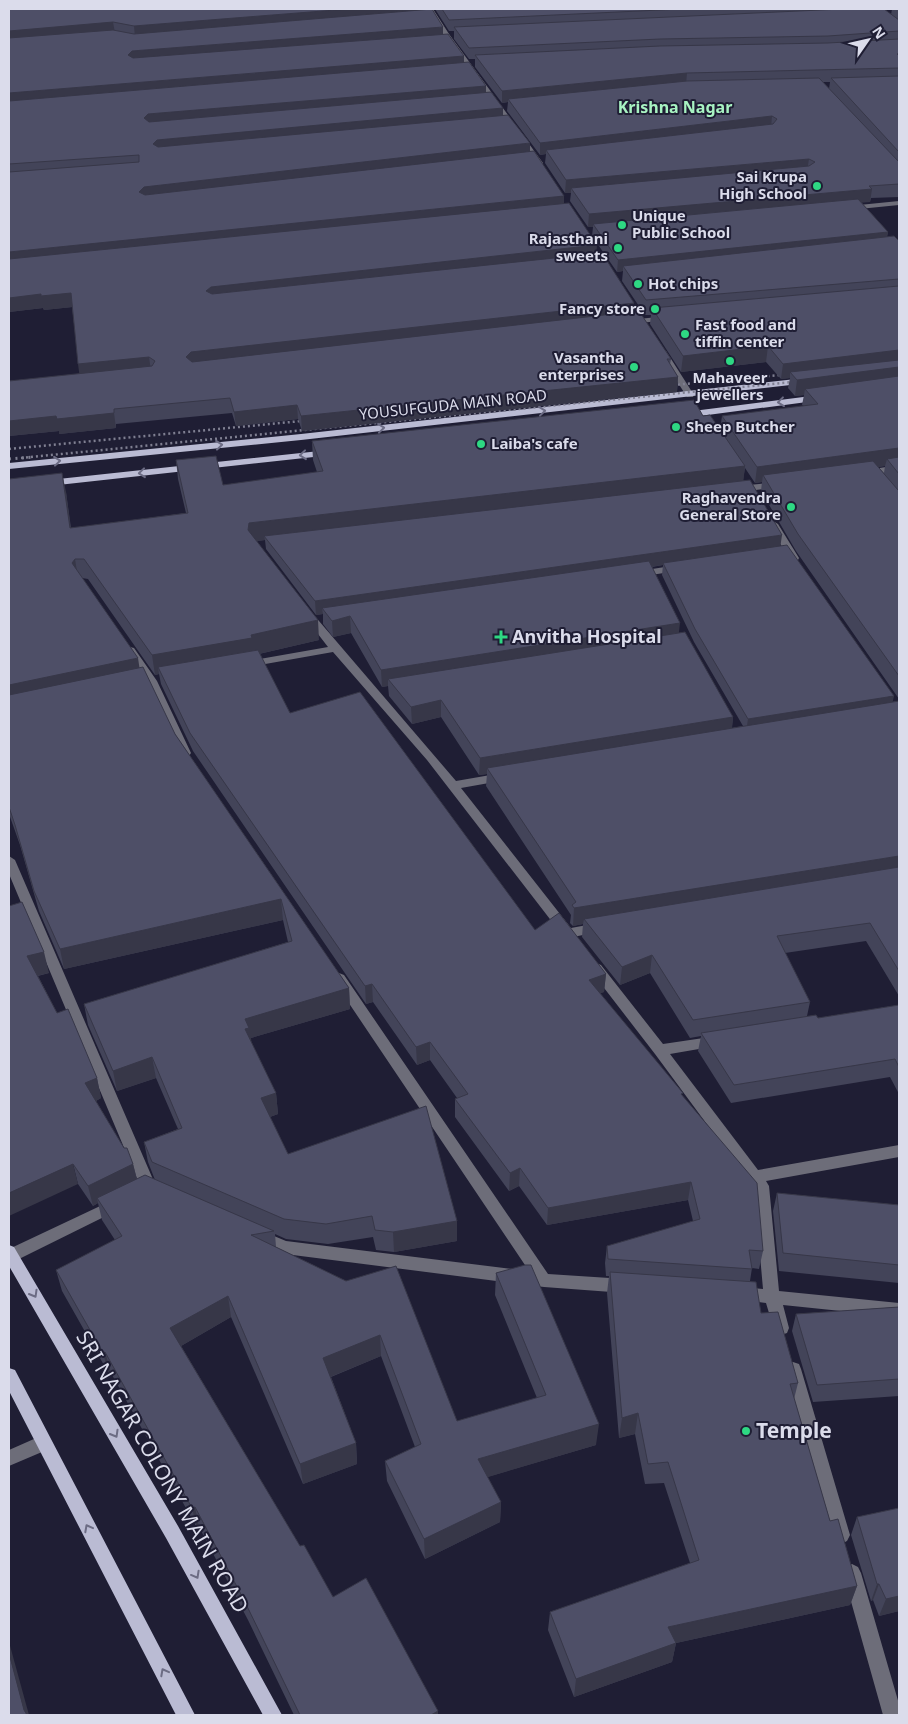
<svg xmlns="http://www.w3.org/2000/svg" width="908" height="1724" font-family="'Noto Sans',sans-serif">
	<style>
		.lines { fill: none; stroke-linecap: round; stroke-linejoin: round }
		.minor { fill: #6d6d79; fill-rule: evenodd }
		.major { fill: #babbd3; fill-rule: evenodd }
		.rail-far1 { stroke: #7f7f91; stroke-width: 2.5; stroke-dasharray: 2 3; stroke-linecap: butt }
		.rail { stroke: #7f7f91; stroke-width: 3; stroke-dasharray: 2 4.5; stroke-linecap: butt }
		.wall { fill: #434459; fill-rule: evenodd }
		.shaded-wall { fill: #373748 }
		.building { fill: #4e4f67; stroke: #373748 }
		.oneway { stroke: #6c6c84 }
		.poi-dot { fill: #2ed883; stroke: #1f1e34; stroke-width: 2 }
		.labels { text-anchor: middle; stroke-width: 4; stroke-linejoin: round; paint-order: stroke }
		.far-poi-label { font-size: 15px; font-weight: bold; fill: #dbdceb; stroke: #1f1e34; text-anchor: end }
		.far-street-label { font-size: 15px; fill: #dbdceb; stroke: #1f1e34 }
		.far-neighbourhood-label { font-size: 16px; font-weight: bold; fill: #a8f3c2; stroke: #1f1e34 }
		.poi-label { font-size: 18px; font-weight: bold; fill: #dbdceb; stroke: #1f1e34; text-anchor: start }
		.near-poi-label { font-size: 21px; font-weight: bold; fill: #dbdceb; stroke: #1f1e34; text-anchor: start }
		.near-street-label { font-size: 21px; fill: #dbdceb; stroke: #1f1e34 }
	</style>
	<rect width="100%" height="100%" fill="#1f1e34"/>
	<g class="lines">
		<!-- minor -->
		<path class="minor" d="M427,9H433L449,34L543,163V165H539L444,36Z
			M899,201V205L849,210L845,208L849,206Z
			M668,316H671V320L628,324L624,322L628,320Z
			M660,351H666L694,395L693,397H687L659,353Z
			M899,465V471L880,474L899,497V506L896,505L868,472L873,469Z
			M778,482L783,485L781,487L739,492L734,489L739,486Z
			M773,521L778,524L799,558L798,560L794,561L789,558L768,524Z
			M678,565L683,568L682,570L639,577L634,574L639,571Z
			M309,613L313,614L456,781L502,773L506,774L508,777L506,780L461,788L571,928L598,923L603,925L605,928L603,931L568,938L563,936L427,760L333,652L248,667L244,666L243,664L248,661L328,647L304,616Z
			M130,647L134,648L157,681L191,753L189,756H181L179,753L145,681L125,650Z
			M9,856L15,860L155,1184L160,1189L157,1193L152,1195L144,1192L141,1188L9,874Z
			M596,963L601,965L663,1044L717,1036L722,1037L724,1041L722,1045L670,1054L758,1170L899,1145V1157L766,1181L769,1186L779,1291L899,1303V1317L783,1305L789,1328L787,1333L781,1335L775,1333L766,1303L736,1299L734,1294L736,1289L742,1287L763,1289L754,1188L655,1054L591,971L589,968L591,965Z
			M339,973L344,975L548,1274L625,1279L631,1281L633,1286L631,1291L625,1293L544,1287L285,1254L257,1242L254,1237L257,1232L262,1231L286,1241L529,1271L334,981L332,978L334,975Z
			M115,1199L120,1201L123,1205L120,1209L17,1260L9,1261V1249Z
			M793,1362L799,1364L801,1369L850,1535L847,1541L841,1544L835,1541L832,1535L785,1369L787,1364Z
			M43,1435L49,1437L52,1443L49,1449L9,1466V1450Z
			M852,1564L858,1567L861,1573L899,1704V1715H883L843,1573L846,1567Z"/>
		<!-- major -->
		<path class="major" d="M805,378L809,381L808,383L301,440L9,469V463L301,434Z
			M819,395L822,396V400L685,418L680,415L685,412Z
			M329,450L332,451V455L49,486L44,483L49,480Z
			M9,1245L14,1247L178,1526L282,1715H263L166,1538L9,1266Z
			M9,1368L15,1370L195,1715H176L9,1391Z"/>
		<!-- rail-far1 -->
		<path class="rail-far1" d="M663,386L790,374
			M9,449L312,420
			M21,458L802,381"/>
		<!-- rail -->
		<path class="rail" d="M9,459L34,457"/>
	</g>
	<!-- wall -->
	<path class="wall" d="M9,9H428L443,34L464,63L486,86V93L503,108V115L530,151L633,312L671,359L670,364L678,377L677,392L302,431L298,419L236,426L232,413L116,424V428L59,434V431L9,436V381L80,374L72,307L44,310L43,308L9,312Z
		M435,9H899V197L871,198L870,202H861L888,232L887,237L899,241V699L796,551L761,491L762,482L755,483L745,468L743,480L780,546L892,702L899,701V996L866,941L785,953L810,1002L807,1016L818,1018L899,1005V1094L890,1077L731,1103L698,1051L701,1036L690,1038L650,973L620,985L582,937L583,924L573,926L570,923L571,915L486,786L487,774L479,775L441,717L412,724L389,696L388,686L382,687L351,633L333,637L323,624V614L316,615L266,549L265,540L257,541L319,640L259,654L290,713L535,930L606,974L604,992L600,993L682,1096L763,1251L759,1269L752,1268L750,1281L761,1313L798,1383L794,1399L830,1521L857,1586L850,1605L676,1643L672,1662L574,1697L548,1630L550,1612L690,1563L664,1483L645,1484L635,1434L619,1438L607,1293L609,1276H606L605,1263L607,1246L693,1221L688,1200L547,1225L519,1186L509,1191L455,1117V1099L457,1098L430,1060L417,1065L373,1002L366,1004L193,751L161,684L159,674L155,675L88,579L82,578L139,668L175,734L349,988L350,1009L251,1038V1042L276,1093L278,1114L270,1117L288,1154L457,1221V1241L394,1252L376,1250L373,1237L328,1244L286,1239L275,1234L276,1247L346,1281L457,1421L537,1398L495,1295L496,1273L596,1445L487,1477L501,1502L500,1522L425,1559L387,1481L385,1461L415,1447L381,1356L331,1377L356,1443L357,1464L303,1484L231,1317L181,1346L300,1546L333,1597L438,1711V1715H294L248,1620L199,1527L197,1528L111,1373L109,1374L62,1291L56,1270L115,1240L102,1220L98,1203L93,1206L78,1184L9,906L49,973L38,976L57,1013L97,1078L101,1098L96,1101L133,1164L137,1179L155,1180L148,1162L144,1142L178,1129L156,1078L117,1091L88,1025L84,1004L288,942L283,920L64,969L39,911L20,845L9,814V479L66,492L71,528L186,513L178,479L176,460L223,485L317,472L313,460L312,441L703,416L720,430L722,416L804,406L802,405L804,395L795,396L788,388L790,378L781,379L766,362L681,372L650,324L651,315H645L622,281L623,271L617,272L592,236L593,227H588L570,201L571,193H565L545,163L546,154L540,155L507,111L508,102L502,103L475,67V59H469L454,39V31H449ZM892,9L891,15L885,10ZM822,82H830L829,89ZM885,466L884,473L878,467ZM663,565L662,575L694,642L743,726L732,728L733,717L679,633L652,567Z
		M777,1193L899,1205V1283L779,1271L773,1211Z
		M899,1307V1396L813,1402L792,1331L796,1314Z
		M899,1508V1611L879,1616L873,1600L871,1601L851,1535L857,1517Z"/>
	<!-- shaded-wall -->
	<path class="shaded-wall" d="M348,9H428V13L135,37L134,26Z
		M113,22L115,33L9,42V31Z
		M443,27V38L134,62L128,55L132,51Z
		M464,56V67L9,105V93Z
		M687,73L686,85L508,99V102L502,103V91Z
		M486,86V97L150,126L144,118L148,114Z
		M503,108V120L159,152L153,144L157,140Z
		M772,116L771,128L546,150V154L540,155V143Z
		M530,143V156L146,200L139,192L144,187Z
		M809,159L807,171L571,188V193H565L566,180Z
		M872,189L870,202L595,226L593,224V227H588L589,214Z
		M564,196V208L9,266V252Z
		M888,232L885,244L623,266V271L617,272L618,260Z
		M597,245L596,258L213,300L206,291L211,287Z
		M71,293L73,307L44,310L43,308L9,312V298L41,294Z
		M634,303L633,316L193,366L186,357L191,352Z
		M768,346L766,362L681,372L683,356Z
		M899,350V366L790,372V378L781,379L783,364Z
		M149,357L151,371L80,379L78,364Z
		M899,367V380L805,389L804,395L795,396L797,380Z
		M678,377L677,392L302,431L301,416Z
		M297,405L298,419L236,426L234,412Z
		M114,413L116,428L59,434V431L9,436V421L56,416Z
		M899,448V464L887,459L885,466L767,481L763,475L762,482L755,483L757,467Z
		M745,466L743,484L264,536L265,540L251,542L248,530L249,523Z
		M62,473L66,492L73,547L70,528Z
		M782,535L780,549L663,563V565L327,613L322,608L323,614L316,615L315,601Z
		M75,559L78,578L72,563Z
		M350,616L351,633L333,637L332,621Z
		M318,620L319,640L254,655L158,667L159,674L155,675L152,655L251,635Z
		M680,623L678,640L388,679V686L382,687L381,670Z
		M138,658L141,678L9,707V685Z
		M894,696L891,709L746,732L748,719Z
		M441,700V717L412,724L411,707Z
		M733,717L731,735L487,768V774L479,775L480,758Z
		M899,856V873L584,919L583,924L573,926L574,908Z
		M281,899L283,920L64,969L60,949Z
		M44,952L49,973L32,977L27,956Z
		M652,955L650,973L620,985L622,967Z
		M606,974L604,992L588,998L589,980Z
		M372,984L373,1002L366,1004L365,986Z
		M349,988L350,1009L251,1038L252,1048L245,1029V1019Z
		M430,1042V1060L417,1065L416,1047Z
		M152,1057L156,1078L117,1091L113,1071Z
		M97,1078L101,1098L90,1104L85,1083Z
		M276,1093L278,1114L264,1119L261,1098Z
		M73,1164L78,1184L9,1216V1193Z
		M133,1164L138,1184L97,1198L98,1203L93,1206L88,1186Z
		M520,1168L519,1186L509,1191L510,1173Z
		M691,1182L688,1200L547,1225L548,1208Z
		M457,1221V1241L394,1252L393,1232Z
		M228,1296L231,1317L174,1350L170,1328Z
		M380,1335L381,1356L325,1379L323,1358Z
		M105,1352L111,1373L109,1374L103,1353Z
		M638,1413L635,1434L619,1438L622,1418Z
		M599,1424L596,1445L478,1480V1459Z
		M356,1443L357,1464L303,1484L300,1464Z
		M501,1502L500,1522L425,1559L424,1539Z
		M195,1507L199,1527L197,1528L192,1508Z
		M877,1584H879L873,1600L871,1601Z
		M857,1586L850,1605L676,1643L672,1662L574,1697L576,1679L668,1627Z
		M899,1596V1611L879,1616L886,1599Z
		M9,1642L29,1715H27L24,1710L9,1653Z
		M438,1711V1715H431Z"/>
	<!-- building -->
	<path class="building" d="M9,9H348L134,26L113,22L9,31Z
		M432,9L443,27L132,51L128,55L133,58L448,34L464,56L9,93V38L113,30L134,34Z
		M442,9H681L449,20Z
		M842,9H884L899,20V31L828,36L660,39L469,48L454,27Z
		M899,39V54H897L899,55V68L687,73L502,91L475,55L660,46L828,43Z
		M469,62L486,86L148,114L144,118L149,122L491,92L503,108L157,140L153,144L158,147L508,115L530,143L144,187L139,192L145,195L534,151L564,196L9,252V172L139,162V155L9,164V101Z
		M899,76V152L831,78Z
		M819,78L899,162V184L869,186L872,189L589,214L571,188L809,166L815,162L809,159L566,180L546,150L773,124L777,119L772,116L540,143L508,99L687,81Z
		M858,199L888,232L618,260L593,224Z
		M569,203L597,245L211,287L206,291L212,294L602,253L634,303L191,352L186,357L192,362L639,311L671,359H667L678,377L301,416L297,405L234,412L230,398L114,409V413L57,419L56,416L9,421V381L152,366L155,361L149,357L78,364L71,293L41,296V294L9,298V259Z
		M894,236L899,241V279L646,300L623,266Z
		M899,286V350L783,364L768,346L683,356L652,308Z
		M899,360V367L797,380L790,372Z
		M899,376V448L757,467L722,416L818,404L805,389Z
		M694,400L703,416L710,415L745,466L249,523L248,530L318,620L251,635L252,638L152,655L84,559H75L72,563L138,658L9,685V479L62,473L70,528L188,513L176,460L216,456L223,485L323,471L312,441Z
		M899,457V474L887,459Z
		M873,461L898,490H899V676L798,534L763,475Z
		M750,480L782,535L315,601L264,536Z
		M787,545L894,696L748,719L695,629L663,563Z
		M649,561L680,623L381,670L350,616L332,621L322,608Z
		M685,632L733,717L480,758L441,700L411,707L388,679Z
		M258,650L290,713L360,692L535,930L559,913L606,974L589,980L683,1093L681,1094L757,1183L763,1251L749,1250L752,1269L608,1259L607,1246L700,1219L691,1182L548,1208L520,1168L510,1173L455,1099L468,1094L430,1042L416,1047L372,984L365,986L190,733L158,667Z
		M143,667L175,734L349,988L245,1019L249,1028L245,1029L276,1093L261,1098L288,1154L426,1106L457,1221L393,1232L375,1230L372,1216L326,1224L284,1219L152,1162L144,1142L182,1128L152,1057L113,1071L84,1004L292,941L281,899L60,949L34,891L15,825L9,807V695Z
		M899,701V856L574,908L572,905L576,902L487,768Z
		M899,867V971L870,923L777,936L810,1002L693,1020L652,955L622,967L584,919Z
		M22,902L44,952L27,956L57,1013L68,1009L97,1078L85,1083L124,1148H127L133,1164L88,1186L73,1164L9,1193V906Z
		M899,1005V1067L895,1059L734,1085L701,1033L816,1015L818,1018Z
		M145,1175L274,1231L251,1235L346,1281L396,1266L457,1421L546,1395L496,1273L525,1265H531L599,1424L478,1459L501,1502L424,1539L385,1461L421,1444L380,1335L323,1358L356,1443L300,1464L228,1296L170,1328L300,1546L304,1545L333,1597L366,1578L438,1711L431,1715H300L244,1600L195,1507L192,1508L105,1352L103,1353L56,1270L122,1236L97,1198Z
		M777,1193L899,1205V1265L783,1253Z
		M610,1272L756,1282L761,1313L778,1312L798,1383L790,1384L830,1521L838,1519L857,1586L668,1627L676,1643L576,1679L550,1612L699,1560L668,1462L648,1464L638,1413L622,1418Z
		M899,1307V1379L817,1385L796,1314Z
		M899,1508V1596L886,1599L879,1584H877L857,1517Z
		M9,1653L24,1710L27,1715H9Z"/>
	<!-- one-way arrows -->
	<defs><path id="oneway-chevron" d="M-2-3.5L2.5 0L-2 3.5" fill="none" stroke-width="1.6" stroke-linecap="round" stroke-linejoin="round" transform="scale(1.25)"/></defs>
	<g class="oneway">
		<use href="#oneway-chevron" transform="translate(781 402) rotate(173)"/>
		<use href="#oneway-chevron" transform="translate(542 411) rotate(-6)"/>
		<use href="#oneway-chevron" transform="translate(381 428) rotate(-6)"/>
		<use href="#oneway-chevron" transform="translate(219 445) rotate(-6)"/>
		<use href="#oneway-chevron" transform="translate(303 455) rotate(174)"/>
		<use href="#oneway-chevron" transform="translate(57 461) rotate(-6)"/>
		<use href="#oneway-chevron" transform="translate(142 473) rotate(174)"/>
		<use href="#oneway-chevron" transform="translate(34 1294) rotate(60)"/>
		<use href="#oneway-chevron" transform="translate(115 1434) rotate(60)"/>
		<use href="#oneway-chevron" transform="translate(88 1528) rotate(-118)"/>
		<use href="#oneway-chevron" transform="translate(196 1575) rotate(61)"/>
		<use href="#oneway-chevron" transform="translate(164 1672) rotate(-118)"/>
	</g>
	<!-- markers -->
	<g class="poi-dot">
		<circle cx="817" cy="186" r="5"/>
		<circle cx="622" cy="225" r="5"/>
		<circle cx="618" cy="248" r="5"/>
		<circle cx="638" cy="284" r="5"/>
		<circle cx="655" cy="309" r="5"/>
		<circle cx="685" cy="334" r="5"/>
		<circle cx="730" cy="361" r="5"/>
		<circle cx="634" cy="367" r="5"/>
		<circle cx="676" cy="427" r="5"/>
		<circle cx="481" cy="444" r="5"/>
		<circle cx="791" cy="507" r="5"/>
		<path d="M498.5 629.5h5v5h5v5h-5v5h-5v-5h-5v-5h5z"/>
		<circle cx="746" cy="1431" r="5"/>
	</g>
	<g class="labels">
		<!-- far-poi labels -->
		<g class="far-poi-label">
			<text x="807" y="182">Sai Krupa<tspan x="807" dy="17">High School</tspan></text>
			<text x="632" y="221" text-anchor="start">Unique<tspan x="632" dy="17">Public School</tspan></text>
			<text x="608" y="244">Rajasthani<tspan x="608" dy="17">sweets</tspan></text>
			<text x="648" y="289" text-anchor="start">Hot chips</text>
			<text x="645" y="314">Fancy store</text>
			<text x="695" y="330" text-anchor="start">Fast food and<tspan x="695" dy="17">tiffin center</tspan></text>
			<text x="624" y="363">Vasantha<tspan x="624" dy="17">enterprises</tspan></text>
			<text x="730" y="383" text-anchor="middle">Mahaveer<tspan x="730" dy="17">jewellers</tspan></text>
			<text x="686" y="432" text-anchor="start">Sheep Butcher</text>
			<text x="491" y="449" text-anchor="start">Laiba's cafe</text>
			<text x="781" y="503">Raghavendra<tspan x="781" dy="17">General Store</tspan></text>
		</g>
		<!-- far-street labels -->
		<g class="far-street-label">
			<text transform="translate(453 405) rotate(-6)" y="5">YOUSUFGUDA MAIN ROAD</text>
		</g>
		<!-- far-neighbourhood labels -->
		<g class="far-neighbourhood-label">
			<text x="675" y="113">Krishna Nagar</text>
		</g>
		<!-- poi labels -->
		<g class="poi-label">
			<text x="512" y="643">Anvitha Hospital</text>
		</g>
		<!-- near-poi labels -->
		<g class="near-poi-label">
			<text x="756" y="1438">Temple</text>
		</g>
		<!-- near-street labels -->
		<g class="near-street-label">
			<text transform="translate(162 1472) rotate(60)" y="7">SRI NAGAR COLONY MAIN ROAD</text>
		</g>
	</g>
	<!-- border -->
	<rect width="908" height="1724" fill="none" stroke="#dbdceb" stroke-width="20"/>
	<!-- north arrow -->
	<g transform="translate(868 40) rotate(56)" stroke="#1f1e34" stroke-width="4" paint-order="stroke">
	<path d="M0-4L9 19L0 12L-9 19Z" fill="#dbdceb"/>
	<text y="-8" font-size="14" font-weight="bold" text-anchor="middle" fill="#dbdceb">N</text>
	</g>
</svg>
